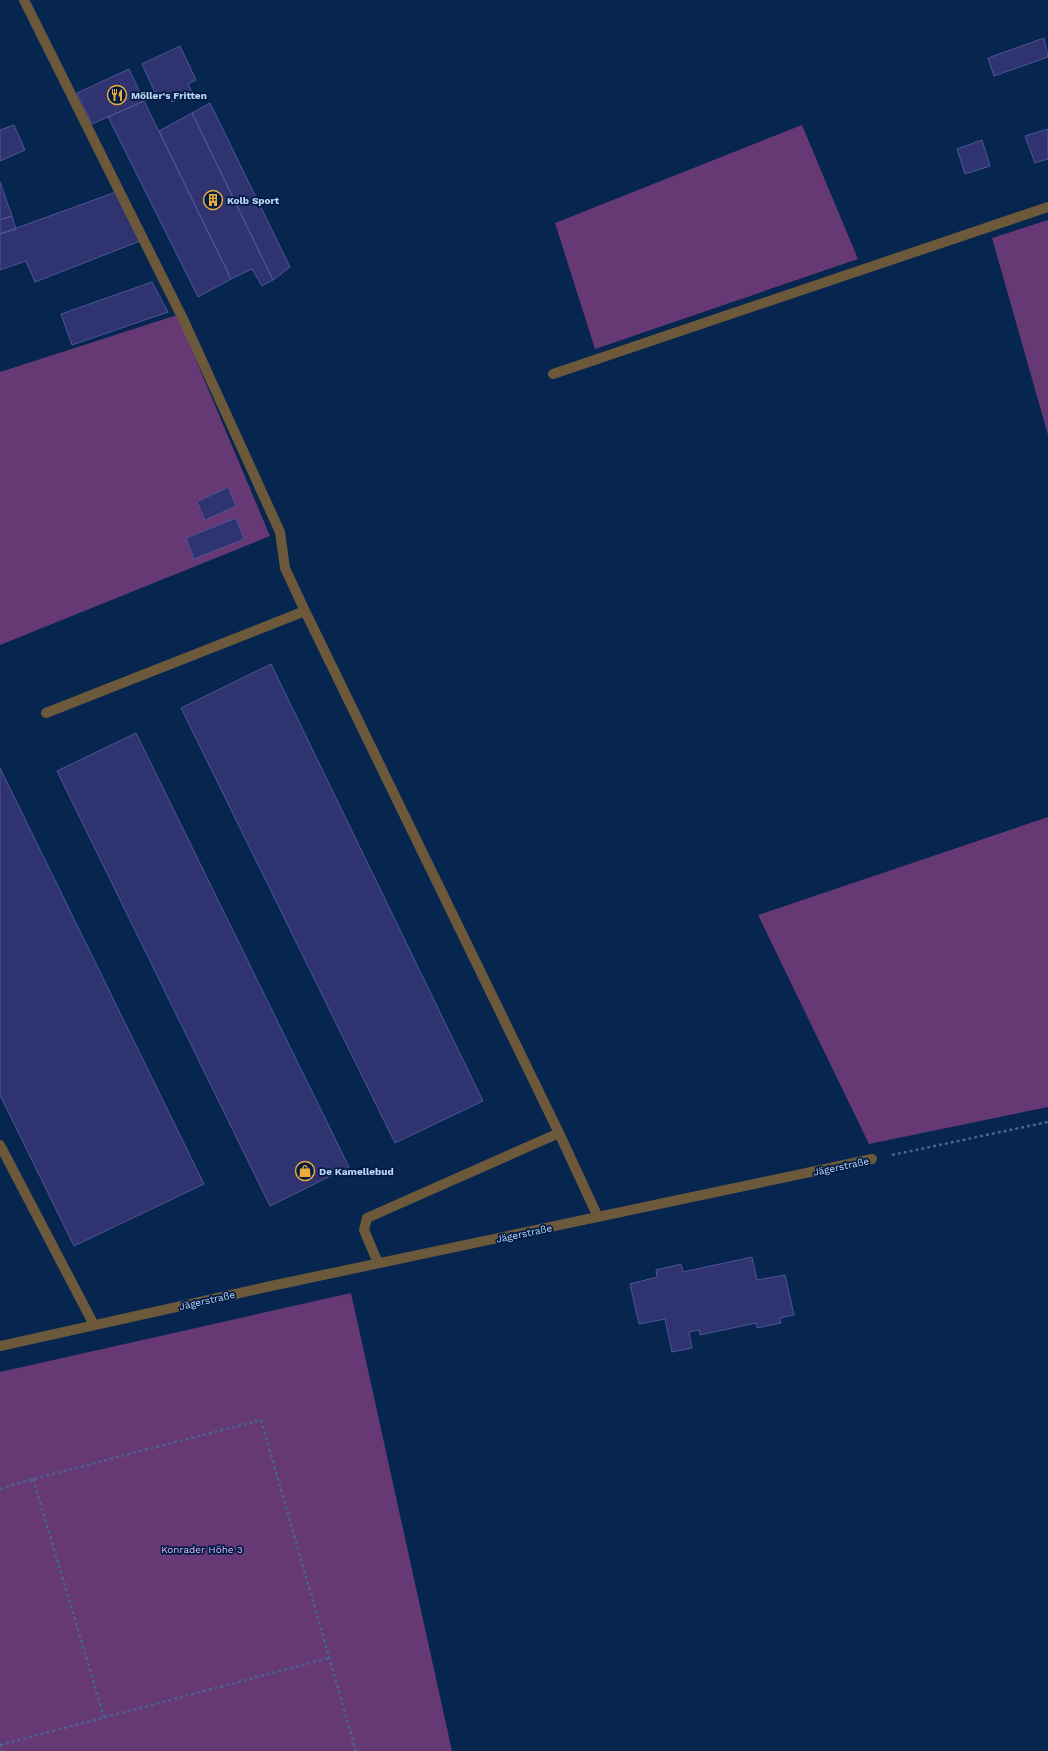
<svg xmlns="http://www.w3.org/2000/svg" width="1048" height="1751" font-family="'Work Sans',sans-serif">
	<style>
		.green { fill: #663975 }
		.building { fill: #2f3370; stroke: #4e5596 }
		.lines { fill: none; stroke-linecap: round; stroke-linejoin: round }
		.path { stroke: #47648a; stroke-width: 2.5; stroke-dasharray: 3 3; stroke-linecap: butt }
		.minor { stroke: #6c583b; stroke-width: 10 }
		.labels { text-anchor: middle; stroke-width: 3.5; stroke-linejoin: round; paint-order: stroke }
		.poi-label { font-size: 10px; font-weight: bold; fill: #bdd4f5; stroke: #001c44; text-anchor: start }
		.street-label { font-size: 10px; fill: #bdd4f5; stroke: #001c44 }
		.park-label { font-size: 10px; fill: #e7b2fb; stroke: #001c44 }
	</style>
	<rect width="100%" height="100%" fill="#06264f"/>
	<!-- green -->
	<path class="green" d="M802,125L858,259L595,349L555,223Z
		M1048,220V435L992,238Z
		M177,315L270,536L0,645V372Z
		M1048,817V1107L869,1144L758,915Z
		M351,1293L452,1751H0V1372Z"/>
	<!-- building -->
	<path class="building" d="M1044,38L1048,57L994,76L988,58Z
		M180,46L196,80L188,84L192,92L172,102L169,94L158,99L142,64Z
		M129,69L144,101L92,124L77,93Z
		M144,101L231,279L198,297L108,117Z
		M210,103L290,267L273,280L192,113Z
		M192,113L273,280L262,286L252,269L231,279L159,131Z
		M14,125L25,150L0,161V130Z
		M1048,129V159L1035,163L1025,136Z
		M982,140L990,166L965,174L957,149Z
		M0,182L12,216L0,220Z
		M116,192L140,241L35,282L26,261L0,270V234Z
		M12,216L16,229L0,234V220Z
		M152,282L168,312L72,345L61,314Z
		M228,487L236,506L205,520L197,502Z
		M236,518L244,539L194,559L186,538Z
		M271,664L483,1101L395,1143L181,708Z
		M136,733L349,1167L270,1206L57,771Z
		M0,768L204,1184L74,1246L0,1095Z
		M752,1257L757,1280L785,1275L794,1315L780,1318L781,1323L757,1328L756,1323L700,1335L699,1330L689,1332L692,1348L672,1352L665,1319L639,1324L630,1284L657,1277L656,1270L681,1264L683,1272Z"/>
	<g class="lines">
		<!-- path -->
		<path class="path" d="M892,1155L1048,1122
			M33,1479L104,1717
			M0,1489L33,1479L261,1420L356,1751
			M0,1744L2,1751
			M0,1745L329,1658"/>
		<!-- minor -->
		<path class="minor" d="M24,0L184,321L280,532L285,568L305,611
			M553,374L1048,207
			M46,713L305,611L559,1133L598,1217
			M0,1145L94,1325
			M378,1263L364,1230L367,1218L559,1133
			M0,1346L271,1286L872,1159"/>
	</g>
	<!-- icons -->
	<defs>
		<symbol id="restaurant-ring" viewBox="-11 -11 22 22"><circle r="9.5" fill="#001c44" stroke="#ebaa39" stroke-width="1.5"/><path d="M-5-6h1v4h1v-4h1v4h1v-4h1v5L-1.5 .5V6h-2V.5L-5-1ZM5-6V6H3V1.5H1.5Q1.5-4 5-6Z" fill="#ebaa39"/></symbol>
		<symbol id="building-ring" viewBox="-11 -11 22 22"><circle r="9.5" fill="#001c44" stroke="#ebaa39" stroke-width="1.5"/><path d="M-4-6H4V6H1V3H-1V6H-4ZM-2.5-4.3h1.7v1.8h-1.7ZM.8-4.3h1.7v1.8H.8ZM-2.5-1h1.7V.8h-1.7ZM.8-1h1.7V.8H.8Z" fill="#ebaa39"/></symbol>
		<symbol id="shop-ring" viewBox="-11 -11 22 22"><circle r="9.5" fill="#001c44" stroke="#ebaa39" stroke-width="1.5"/><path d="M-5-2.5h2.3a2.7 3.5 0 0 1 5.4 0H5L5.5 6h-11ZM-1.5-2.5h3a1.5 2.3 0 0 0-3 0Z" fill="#ebaa39"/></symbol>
	</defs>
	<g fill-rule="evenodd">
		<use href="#restaurant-ring" x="106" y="84" width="22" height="22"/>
		<use href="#building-ring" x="202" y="189" width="22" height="22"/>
		<use href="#shop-ring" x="294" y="1160" width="22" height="22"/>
	</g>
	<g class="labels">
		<!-- poi labels -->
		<g class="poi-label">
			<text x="131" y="99">Möller's Fritten</text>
			<text x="227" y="204">Kolb Sport</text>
			<text x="319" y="1175">De Kamellebud</text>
		</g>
		<!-- street labels -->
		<g class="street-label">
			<text transform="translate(841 1166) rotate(-12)" y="4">Jägerstraße</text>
			<text transform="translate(524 1233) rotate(-12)" y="4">Jägerstraße</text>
			<text transform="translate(207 1300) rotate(-13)" y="4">Jägerstraße</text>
		</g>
		<!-- park labels -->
		<g class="park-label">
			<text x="202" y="1553">Konrader Höhe 3</text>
		</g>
	</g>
</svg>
